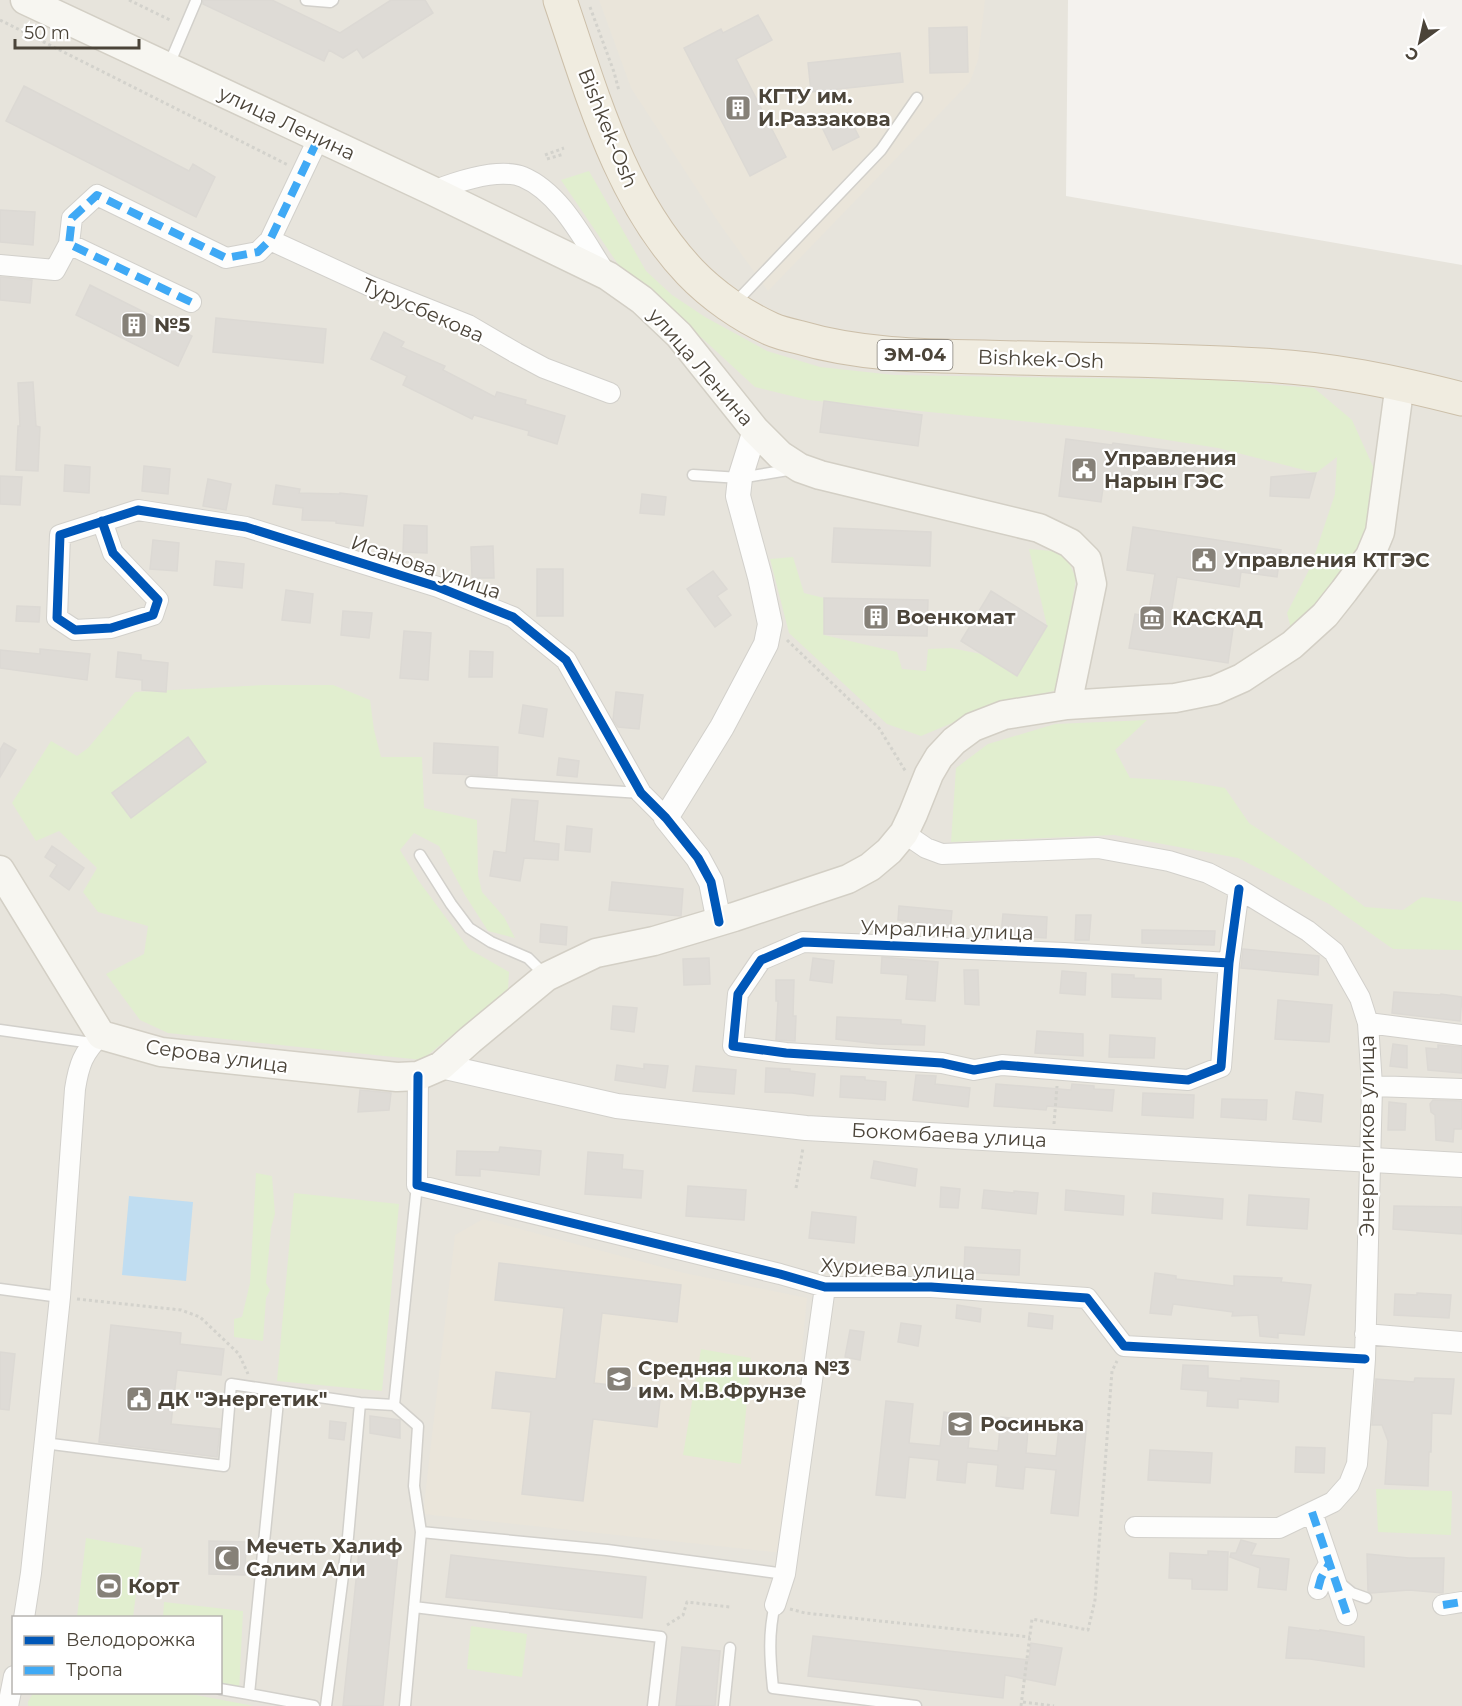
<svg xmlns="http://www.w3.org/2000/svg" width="1462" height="1706" font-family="Montserrat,sans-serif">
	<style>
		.residential { fill: #e7e4dc; fill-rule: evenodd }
		.education { fill: #eae5da }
		.green { fill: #e1eecf }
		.water { fill: #c0ddf1 }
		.building { fill: #dedbd6; stroke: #dcd9d4; stroke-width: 1.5 }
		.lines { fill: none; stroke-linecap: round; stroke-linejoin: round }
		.service-casing { stroke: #d2d0cb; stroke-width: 13 }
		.minor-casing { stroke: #d2d0cb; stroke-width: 22 }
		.tertiary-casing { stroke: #d2d0cb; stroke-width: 26 }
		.secondary-casing { stroke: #d3cfc5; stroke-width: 31 }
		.trunk-casing { stroke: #ccbfa9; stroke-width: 35 }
		.path { stroke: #d3d2cc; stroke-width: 3; stroke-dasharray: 3 3; stroke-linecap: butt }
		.service { stroke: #fdfdfc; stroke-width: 10 }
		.minor { stroke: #fdfdfc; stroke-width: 20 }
		.tertiary { stroke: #fdfdfc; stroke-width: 24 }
		.secondary { stroke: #f7f6f1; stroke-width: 28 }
		.trunk { stroke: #f0ece0; stroke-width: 33 }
		.quiet { stroke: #3fa9f5; stroke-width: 8; stroke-dasharray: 15 8; stroke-linecap: butt }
		.cycleway-casing { stroke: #fff; stroke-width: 13 }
		.cycleway { stroke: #0057b8; stroke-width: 9 }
		.labels { text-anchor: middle; stroke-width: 4.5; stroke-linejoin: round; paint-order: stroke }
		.shield { fill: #fff; stroke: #817c74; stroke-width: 1.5 }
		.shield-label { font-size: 18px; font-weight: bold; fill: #4b4439 }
		.poi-label { font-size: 20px; font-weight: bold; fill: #4b4439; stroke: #fff; text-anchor: start }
		.street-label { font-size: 20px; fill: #4b4439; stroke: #fff }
	</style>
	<rect width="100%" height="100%" fill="#f4f2ee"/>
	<!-- residential -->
	<path class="residential" d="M0,0H1068L1066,196L1462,265V1706H0ZM14,1618H220V1692H14Z"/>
	<!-- education -->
	<path class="education" d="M599,0H985L978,60L970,82L768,291L719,223L631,88Z
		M483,1219L684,1273L807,1298L783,1553L423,1514L455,1235Z"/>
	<!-- green -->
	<path class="green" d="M589,171L646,271L672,295L705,317L767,351L820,367L894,375L1215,380L1314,388L1352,420L1375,471L1365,550L1293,636L1287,613L1311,566L1335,494L1337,457L1316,473L1218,448L1091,428L808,400L755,387L703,339L626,276L561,180Z
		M1029,549L1064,552L1076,578L1058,690L998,704L921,736L887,724L789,633L770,559L793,557L804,593L824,598V635L897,652L902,669L926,671L928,649L951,648L981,654L1017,675L1047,626Z
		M263,685H333L370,700L374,730L381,757H422L424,808L477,820L478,875L482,892L504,917L515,938L488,931L465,895L439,846L414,833L400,850L418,880L469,949L509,972L508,989L422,1060L168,1033L140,1020L106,974L144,954L148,926L98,912L83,892L97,868L59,831L36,841L12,803L51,741L77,756L88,748L135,692Z
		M1147,720L1115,750L1130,778L1185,781L1225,788L1249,823L1297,855L1365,907L1403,910L1422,897L1462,902V950L1393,949L1329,904L1238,858L1114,835L951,842L956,768L988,744L1055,724Z
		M256,1173L272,1176L275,1214L271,1228L266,1283L270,1290L266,1298L263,1341L234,1337V1319L242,1317L250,1283Z
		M294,1193L399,1204L382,1391L277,1381Z
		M701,1349L751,1358L741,1464L683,1455Z
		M1376,1489L1452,1491L1451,1535L1378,1532Z
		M86,1538L142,1548L133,1617H77Z
		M164,1602L243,1611L239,1691L221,1687L220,1618H163Z
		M471,1626L527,1634L522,1677L467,1669Z
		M180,1692L254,1706H28V1702L33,1693Z"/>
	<!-- water -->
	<path class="water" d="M129,1196L193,1202L186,1281L122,1275Z"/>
	<!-- building -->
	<path class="building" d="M203,0H272L340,33L391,0H425L433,13L363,58L357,49L343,58L329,50L324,61L203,4Z
		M758,15L772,40L736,59L786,157L750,176L684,48L721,29L723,33Z
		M967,27L968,72L930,73L929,28Z
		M900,53L903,82L811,92L808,63Z
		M24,86L189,171L193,164L215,177L196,217L6,121Z
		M847,113L859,137L833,150L821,125Z
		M0,210L35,212L33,245L0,242Z
		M0,277L32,280L30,303L0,300Z
		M90,285L192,336L178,366L76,315Z
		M216,318L326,329L323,363L213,352Z
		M384,332L404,342L401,347L445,366L443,370L495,397L497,392L526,400L525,404L565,416L557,444L528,435L529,431L474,415L472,419L403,385L407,376L371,359Z
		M33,382L36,426L40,427L38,471L16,470L18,426H20L18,383Z
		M824,401L922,415L918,446L820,432Z
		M1066,439L1112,445L1113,443L1205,455L1201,487L1105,474L1101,502L1059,496Z
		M65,465L90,467L89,493L64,491Z
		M144,466L170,469L168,494L142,491Z
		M1316,473L1309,498L1270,496L1271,477Z
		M0,476L22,477L20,505L0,504Z
		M208,479L231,484L226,510L203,506Z
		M276,485L300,489L299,493L340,494V493L367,496L363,526L336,523V521L302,520L303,508L273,504Z
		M642,494L666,497L664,515L640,513Z
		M404,525L427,526V553L403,552Z
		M1133,527L1281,550L1277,577L1241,572L1239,587L1177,577L1170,620L1233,629L1228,663L1129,648L1135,614L1148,616L1155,574L1127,570Z
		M834,528L931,532L930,566L832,562Z
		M153,540L179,543L177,571L150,569Z
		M493,546L494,578H472L471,547Z
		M216,561L244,564L242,588L214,585Z
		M537,569H563V616H537Z
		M713,571L727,589L717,596L731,615L715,627L687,589Z
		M286,590L313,594L310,623L282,620Z
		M991,591L1047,626L1017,676L961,641Z
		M824,598L928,600L927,636L824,634Z
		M17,606L40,607L39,622L16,621Z
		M343,611L372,613L369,638L341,635Z
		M404,631L431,633L428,680L400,678Z
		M40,649L90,654L87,680L0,668V650L40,654Z
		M470,651L493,652L492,677H469Z
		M118,652L141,655V660L168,663L166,692L142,690V680L116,677Z
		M616,692L643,695L639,729L618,727L613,720Z
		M523,705L547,709L543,737L519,733Z
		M188,737L206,762L131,818L112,793Z
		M4,743L16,750L0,777V750Z
		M434,743L498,747L497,776L433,773Z
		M559,758L579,761L577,777L557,775Z
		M512,799L538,801L534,841L559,844L558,860L524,858L520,881L490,876L494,851L506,853Z
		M567,826L592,829L590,852L565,850Z
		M52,846L84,868L69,890L50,876L57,865L45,857Z
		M612,882L683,889L681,916L609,910Z
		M899,906L952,911L950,930L926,928L927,924L898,920Z
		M1003,914L1047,917L1046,938L1001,935Z
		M1076,915H1091L1089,940H1075Z
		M541,924L567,927L566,945L540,942Z
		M1142,930L1215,931L1214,945L1142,943Z
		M1243,949L1319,956L1318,975L1241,968Z
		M882,957L938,962L935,1001L906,999L908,975L881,973Z
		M709,958L710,984L684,985L683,959Z
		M813,958L834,961L832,983L810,980Z
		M964,970H978L979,1005L965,1004Z
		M1062,971L1086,973L1085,995L1060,993Z
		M1112,974L1134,975V978L1161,979V999L1112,997Z
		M776,980H794L793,1016H796L795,1041L776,1040L778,1001H776Z
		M1394,992L1440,995L1441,994L1462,997L1460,1021L1392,1013Z
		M1278,1000L1332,1005L1329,1042L1275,1039Z
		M613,1006L637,1008L634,1032L611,1029Z
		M837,1017L901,1020V1024L925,1026L924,1045L878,1044L836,1039Z
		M1037,1031L1083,1034V1056L1035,1053Z
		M1110,1035L1155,1038L1154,1058L1109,1057Z
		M1393,1044L1407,1046V1068L1390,1066Z
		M1438,1045L1462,1047V1073L1428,1070L1426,1048L1438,1049Z
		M644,1064L668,1066L665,1088L615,1080L617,1065L644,1069Z
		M696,1066L736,1070L734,1094L693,1091Z
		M766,1068L790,1069V1071L815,1074L813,1096L792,1093L765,1092Z
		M916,1075L936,1076L935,1084L970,1088L968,1107L913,1100Z
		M841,1076L865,1077V1080L886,1082L885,1100L840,1097Z
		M996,1084L1071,1090L1072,1084L1094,1086V1089L1114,1090L1112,1111L1047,1106L1046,1110L994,1106Z
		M360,1090L391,1093L389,1110L358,1112Z
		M1296,1092L1323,1095L1321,1122L1293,1119Z
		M1143,1093L1194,1095L1193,1118L1142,1115Z
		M1222,1099L1267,1100L1266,1120L1221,1117Z
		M1433,1100L1462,1101V1129H1454L1453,1142L1436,1140L1435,1115L1431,1112L1430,1104Z
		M1389,1102L1406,1104L1405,1130H1388Z
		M500,1147L541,1151L539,1175L480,1169V1176L456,1175L457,1151L499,1152Z
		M588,1152L623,1155L622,1169L643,1171L641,1198L585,1194Z
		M874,1161L917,1169L915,1186L871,1178Z
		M688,1186L746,1190L744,1220L686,1216Z
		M941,1187L960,1189L958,1208L940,1207Z
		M984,1190L1014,1193V1191L1038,1193L1036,1214L982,1208Z
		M1066,1190L1124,1196L1123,1215L1065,1210Z
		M1153,1193L1223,1199L1222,1219L1152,1213Z
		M1249,1195L1309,1199L1307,1229L1247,1225Z
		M1394,1206L1462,1207V1234L1393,1229Z
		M812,1212L856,1217L854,1243L809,1238Z
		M965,1247L1020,1250L1019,1275L964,1272Z
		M499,1263L681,1285L677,1322L602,1313L594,1383L661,1391L657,1427L593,1419L583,1501L522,1494L531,1412L492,1408L496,1372L556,1379L564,1308L495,1300Z
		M1155,1273L1176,1276V1279L1234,1286V1276L1282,1278L1281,1282L1311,1285L1304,1335L1278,1333V1338L1260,1336L1258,1315L1232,1316L1233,1312L1173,1304L1171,1315L1150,1313Z
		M1417,1293L1451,1295L1449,1318L1394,1315L1395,1294L1417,1295Z
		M957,1305L981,1309L980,1322L956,1318Z
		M1029,1313L1053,1316L1052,1329L1028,1326Z
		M901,1323L921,1326L918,1346L898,1342Z
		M111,1325L181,1333L180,1344L224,1349L221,1375L177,1370L171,1424L220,1429L217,1457L99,1442Z
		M850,1330L864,1332L860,1360L845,1357Z
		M0,1352L15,1354L9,1410L0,1409Z
		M1183,1365L1208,1366V1378L1241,1381V1378L1279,1381L1278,1402L1238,1399V1408L1207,1406L1208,1391L1181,1389Z
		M1415,1378L1454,1379L1451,1414L1432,1413L1431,1452H1429L1428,1486L1385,1484L1388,1441L1382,1425H1372L1376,1379L1414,1382Z
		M886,1401L913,1404L909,1443L940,1446L944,1412L972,1415L968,1448L998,1451L1001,1417L1029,1420L1026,1453L1056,1456L1060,1418L1087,1421L1078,1516L1051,1513L1056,1470L1025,1467L1023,1489L996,1486L998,1465L967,1462L965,1483L937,1480L939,1460L909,1457L905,1498L876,1495Z
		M370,1416L400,1420V1438L370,1433Z
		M330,1421L346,1423L344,1440L329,1438Z
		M1296,1447L1325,1448L1324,1473L1295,1472Z
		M1150,1450L1212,1453L1210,1483L1148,1480Z
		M1241,1540L1256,1544L1251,1555L1289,1559L1286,1590L1258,1587L1260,1568L1230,1557L1231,1553H1236Z
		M209,1541L246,1542L245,1575L209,1574Z
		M359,1551L398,1555L383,1706H343Z
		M1208,1551L1228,1552L1227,1590L1192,1589V1579L1169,1578L1170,1553L1208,1555Z
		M1367,1554L1409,1558H1444L1443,1593L1409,1590L1371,1593L1368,1591Z
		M451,1555L646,1577L642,1618L446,1597Z
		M1289,1627L1320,1631V1630L1364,1637V1667L1310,1659L1286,1658Z
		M813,1636L1029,1660L1031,1643L1062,1648L1055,1685L1005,1675L1003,1698L808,1676Z
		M682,1647L720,1651L715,1706H676Z"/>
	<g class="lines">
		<defs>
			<path id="service" d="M306,0L330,2L333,0
				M168,67L196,1
				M734,304L881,150L917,98
				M693,475L740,478L794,469
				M471,782L641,793
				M420,855L451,904L469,928L491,942L528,958L546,976
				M0,1030L92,1043
				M0,1289L60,1297
				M394,1405L418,1426L414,1486L421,1532L405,1706
				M44,1443L224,1466L231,1384L360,1403L394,1405L417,1185
				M421,1532L607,1550L785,1574
				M1340,1583L1352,1593L1366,1598
				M775,1605C768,1633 770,1659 773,1688L916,1706
				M414,1607L661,1637L653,1706
				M220,1689L249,1694L279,1391
				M249,1694L314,1706
				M326,1706L348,1537L360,1403
				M724,1706L730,1648"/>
			<path id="minor" d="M433,191C456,182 498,167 523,177C561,193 584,241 606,274
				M270,240L370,286L468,325L516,353L544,368L610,393
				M0,265L55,270L69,244
				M191,302L69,244L72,218L97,195L226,258L258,252L270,240L319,137
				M102,521L113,553L158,600L153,615L111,628L75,630L57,618L60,535L138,510L246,527L438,587L513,617L566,660L641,793L666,818
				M904,833L926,848L942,854L1098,848L1169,861L1208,873L1239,889L1308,931L1334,952L1360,998L1368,1023L1372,1086L1365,1359L1357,1464L1349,1484L1333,1502L1279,1528L1135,1527
				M1229,963L1064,953L803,942L761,960L738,994L733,1046L786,1053L942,1063L974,1070L1002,1065L1188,1080L1221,1067L1229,963L1239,889
				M1368,1023L1462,1035
				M418,1076L417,1185L780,1274L825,1287H931L1087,1298L1124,1346L1365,1359
				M1372,1086L1462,1089
				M1365,1334L1462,1342
				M1312,1512L1347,1615
				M1318,1589L1321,1578L1329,1564
				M775,1605L785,1574L825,1287
				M1443,1605L1462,1602
				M24,1618L31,1573L60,1297L75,1089C79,1064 83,1053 101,1035
				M8,1706L14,1676"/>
			<path id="tertiary" d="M719,922L711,882L698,858L666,818L722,727L766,644L770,624L760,577L738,496L740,478L755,430
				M441,1066L617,1106L806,1128L1462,1165"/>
			<path id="secondary" d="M25,0L433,191L608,276L642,300L679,335L755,430L780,455L800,468L820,475L1039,528L1070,543L1087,560L1092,584L1067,705
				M0,870L101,1035L161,1052L397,1077L418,1076L441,1066L470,1040L546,977L596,953L654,941L734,917L848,879L870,867L889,851L904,833L913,814L929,774L939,757L954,741L973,727L1004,715L1067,705L1175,698L1215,690L1242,678L1292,645L1325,615L1344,591L1370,556L1380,532L1400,383"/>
			<path id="trunk" d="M560,0C592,94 620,198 690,272C712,295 742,316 771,329C780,333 789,335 798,337C859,355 921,356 984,357C1076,360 1169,359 1261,365C1330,368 1395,382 1462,399"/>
		</defs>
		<!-- service casing -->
		<use href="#service" class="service-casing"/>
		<!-- minor casing -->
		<use href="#minor" class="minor-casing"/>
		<!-- tertiary casing -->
		<use href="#tertiary" class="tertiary-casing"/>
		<!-- secondary casing -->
		<use href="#secondary" class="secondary-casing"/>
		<!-- trunk casing -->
		<use href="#trunk" class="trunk-casing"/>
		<!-- path -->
		<path class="path" d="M129,0L172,21
			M590,7L614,72L619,91
			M0,20L288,165
			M545,155L564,148
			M547,159L564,154
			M787,640L879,728L906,772
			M1054,1124L1057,1086
			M796,1188L803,1148
			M77,1299L181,1310L200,1317L239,1354L248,1374
			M790,1609L805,1613L1030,1637
			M667,1625L683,1615L687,1602L730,1607
			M1023,1702L1054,1706
			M1021,1706L1032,1619L1088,1630L1095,1600L1112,1371L1117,1361"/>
		<!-- service -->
		<use href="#service" class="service"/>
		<!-- minor -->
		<use href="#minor" class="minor"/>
		<!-- tertiary -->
		<use href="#tertiary" class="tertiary"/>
		<!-- secondary -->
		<use href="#secondary" class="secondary"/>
		<!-- trunk -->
		<use href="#trunk" class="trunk"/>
		<!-- quiet -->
		<path class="quiet" d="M191,302L69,244L72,218L97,195L226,258L258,252L270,240L319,137
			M1312,1512L1347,1615
			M1318,1589L1321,1578L1329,1564
			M1443,1605L1462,1602"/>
		<defs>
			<path id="cycleway" d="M102,521L113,553L158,600L153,615L111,628L75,630L57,618L60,535L138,510L246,527L438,587L513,617L566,660L641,793L666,818L698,858L711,882L719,922
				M1229,963L1064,953L803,942L761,960L738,994L733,1046L786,1053L942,1063L974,1070L1002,1065L1188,1080L1221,1067L1229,963L1239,889
				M418,1076L417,1185L780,1274L825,1287H931L1087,1298L1124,1346L1365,1359"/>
		</defs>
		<!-- cycleway casing -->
		<use href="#cycleway" class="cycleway-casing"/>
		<!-- cycleway -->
		<use href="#cycleway" class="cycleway"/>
	</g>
	<!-- icons -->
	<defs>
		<symbol id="building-square" viewBox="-11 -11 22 22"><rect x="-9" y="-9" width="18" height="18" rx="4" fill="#868178" stroke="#fff"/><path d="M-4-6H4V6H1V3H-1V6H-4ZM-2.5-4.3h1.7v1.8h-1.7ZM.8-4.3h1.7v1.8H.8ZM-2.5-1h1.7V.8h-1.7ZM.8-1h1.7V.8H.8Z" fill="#fff"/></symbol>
		<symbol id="civic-square" viewBox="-11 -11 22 22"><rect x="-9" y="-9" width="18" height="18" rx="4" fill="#868178" stroke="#fff"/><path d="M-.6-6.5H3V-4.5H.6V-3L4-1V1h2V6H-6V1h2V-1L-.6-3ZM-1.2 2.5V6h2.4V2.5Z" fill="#fff"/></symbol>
		<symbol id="museum-square" viewBox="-11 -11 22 22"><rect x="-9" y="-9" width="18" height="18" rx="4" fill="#868178" stroke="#fff"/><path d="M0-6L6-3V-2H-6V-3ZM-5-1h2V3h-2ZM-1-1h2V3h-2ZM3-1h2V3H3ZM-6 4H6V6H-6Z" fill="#fff"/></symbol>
		<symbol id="school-square" viewBox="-11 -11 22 22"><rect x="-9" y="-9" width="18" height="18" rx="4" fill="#868178" stroke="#fff"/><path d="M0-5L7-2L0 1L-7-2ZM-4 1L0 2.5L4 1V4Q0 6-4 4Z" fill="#fff"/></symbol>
		<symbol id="mosque-square" viewBox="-11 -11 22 22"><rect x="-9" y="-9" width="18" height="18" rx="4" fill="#868178" stroke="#fff"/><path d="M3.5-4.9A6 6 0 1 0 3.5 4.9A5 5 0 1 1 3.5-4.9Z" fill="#fff"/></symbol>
		<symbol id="stadium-square" viewBox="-11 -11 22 22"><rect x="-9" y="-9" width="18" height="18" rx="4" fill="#868178" stroke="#fff"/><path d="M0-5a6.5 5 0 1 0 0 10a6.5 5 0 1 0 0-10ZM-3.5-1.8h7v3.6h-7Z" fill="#fff"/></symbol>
	</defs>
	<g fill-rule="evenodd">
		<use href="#building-square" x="723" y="93" width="30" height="30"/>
		<use href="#building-square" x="119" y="310" width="30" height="30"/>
		<use href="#civic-square" x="1069" y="455" width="30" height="30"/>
		<use href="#civic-square" x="1189" y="545" width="30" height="30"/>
		<use href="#building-square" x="861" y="602" width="30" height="30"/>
		<use href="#museum-square" x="1137" y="603" width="30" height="30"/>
		<use href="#school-square" x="604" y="1364" width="30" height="30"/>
		<use href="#civic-square" x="124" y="1384" width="30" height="30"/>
		<use href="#school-square" x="945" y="1409" width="30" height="30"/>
		<use href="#mosque-square" x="212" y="1543" width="30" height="30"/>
		<use href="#stadium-square" x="94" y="1571" width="30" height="30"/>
	</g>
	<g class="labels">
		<!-- shield labels -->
		<rect class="shield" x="877.5" y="340" width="75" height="30" rx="4.5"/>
		<g class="shield-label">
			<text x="915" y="361">ЭМ-04</text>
		</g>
		<!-- poi labels -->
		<g class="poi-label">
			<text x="758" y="103">КГТУ им.<tspan x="758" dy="23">И.Раззакова</tspan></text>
			<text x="154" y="332">№5</text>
			<text x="1104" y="465">Управления<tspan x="1104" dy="23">Нарын ГЭС</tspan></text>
			<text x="1224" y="567">Управления КТГЭС</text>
			<text x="896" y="624">Военкомат</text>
			<text x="1172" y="625">КАСКАД</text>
			<text x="638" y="1375">Средняя школа №3<tspan x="638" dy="23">им. М.В.Фрунзе</tspan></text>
			<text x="158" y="1406">ДК "Энергетик"</text>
			<text x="980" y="1431">Росинька</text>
			<text x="246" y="1553">Мечеть Халиф<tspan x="246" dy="23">Салим Али</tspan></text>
			<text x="128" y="1593">Корт</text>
		</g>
		<!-- street labels -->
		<g class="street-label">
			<text transform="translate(287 123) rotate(25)" y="7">улица Ленина</text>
			<text transform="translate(608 128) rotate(68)" y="7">Bishkek-Osh</text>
			<text transform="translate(423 310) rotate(24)" y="7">Турусбекова</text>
			<text transform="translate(1041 359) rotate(2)" y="7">Bishkek-Osh</text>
			<text transform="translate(701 367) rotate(49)" y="7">улица Ленина</text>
			<text transform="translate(426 567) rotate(19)" y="7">Исанова улица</text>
			<text transform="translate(947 930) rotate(2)" y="7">Умралина улица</text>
			<text transform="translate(217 1056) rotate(8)" y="7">Серова улица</text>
			<text transform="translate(949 1135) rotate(3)" y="7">Бокомбаева улица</text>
			<text transform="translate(1367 1136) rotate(-90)" y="7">Энергетиков улица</text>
			<text transform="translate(898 1269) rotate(3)" y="7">Хуриева улица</text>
		</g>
	</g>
	<!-- legend -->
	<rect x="12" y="1616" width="210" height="78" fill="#ffffff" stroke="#b7b4b0" stroke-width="1.5"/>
	<rect x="24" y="1636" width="30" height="9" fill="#0057b8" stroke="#b7b4b0" stroke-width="1.5"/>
	<text x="66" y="1646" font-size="18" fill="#4b4439">Велодорожка</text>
	<rect x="24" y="1666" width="30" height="9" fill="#3fa9f5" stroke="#b7b4b0" stroke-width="1.5"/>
	<text x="66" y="1676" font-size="18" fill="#4b4439">Тропа</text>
	<!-- north arrow -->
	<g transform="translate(1420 42) rotate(213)" stroke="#ffffff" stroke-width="4.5" paint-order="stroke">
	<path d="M0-4.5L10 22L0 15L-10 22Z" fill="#4b4439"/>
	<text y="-9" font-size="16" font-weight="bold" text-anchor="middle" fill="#4b4439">С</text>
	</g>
	<!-- scale -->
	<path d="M15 39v9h124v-9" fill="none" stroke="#4b4439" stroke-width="3"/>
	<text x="24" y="39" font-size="18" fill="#4b4439" stroke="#ffffff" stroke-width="4.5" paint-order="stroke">50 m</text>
</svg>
